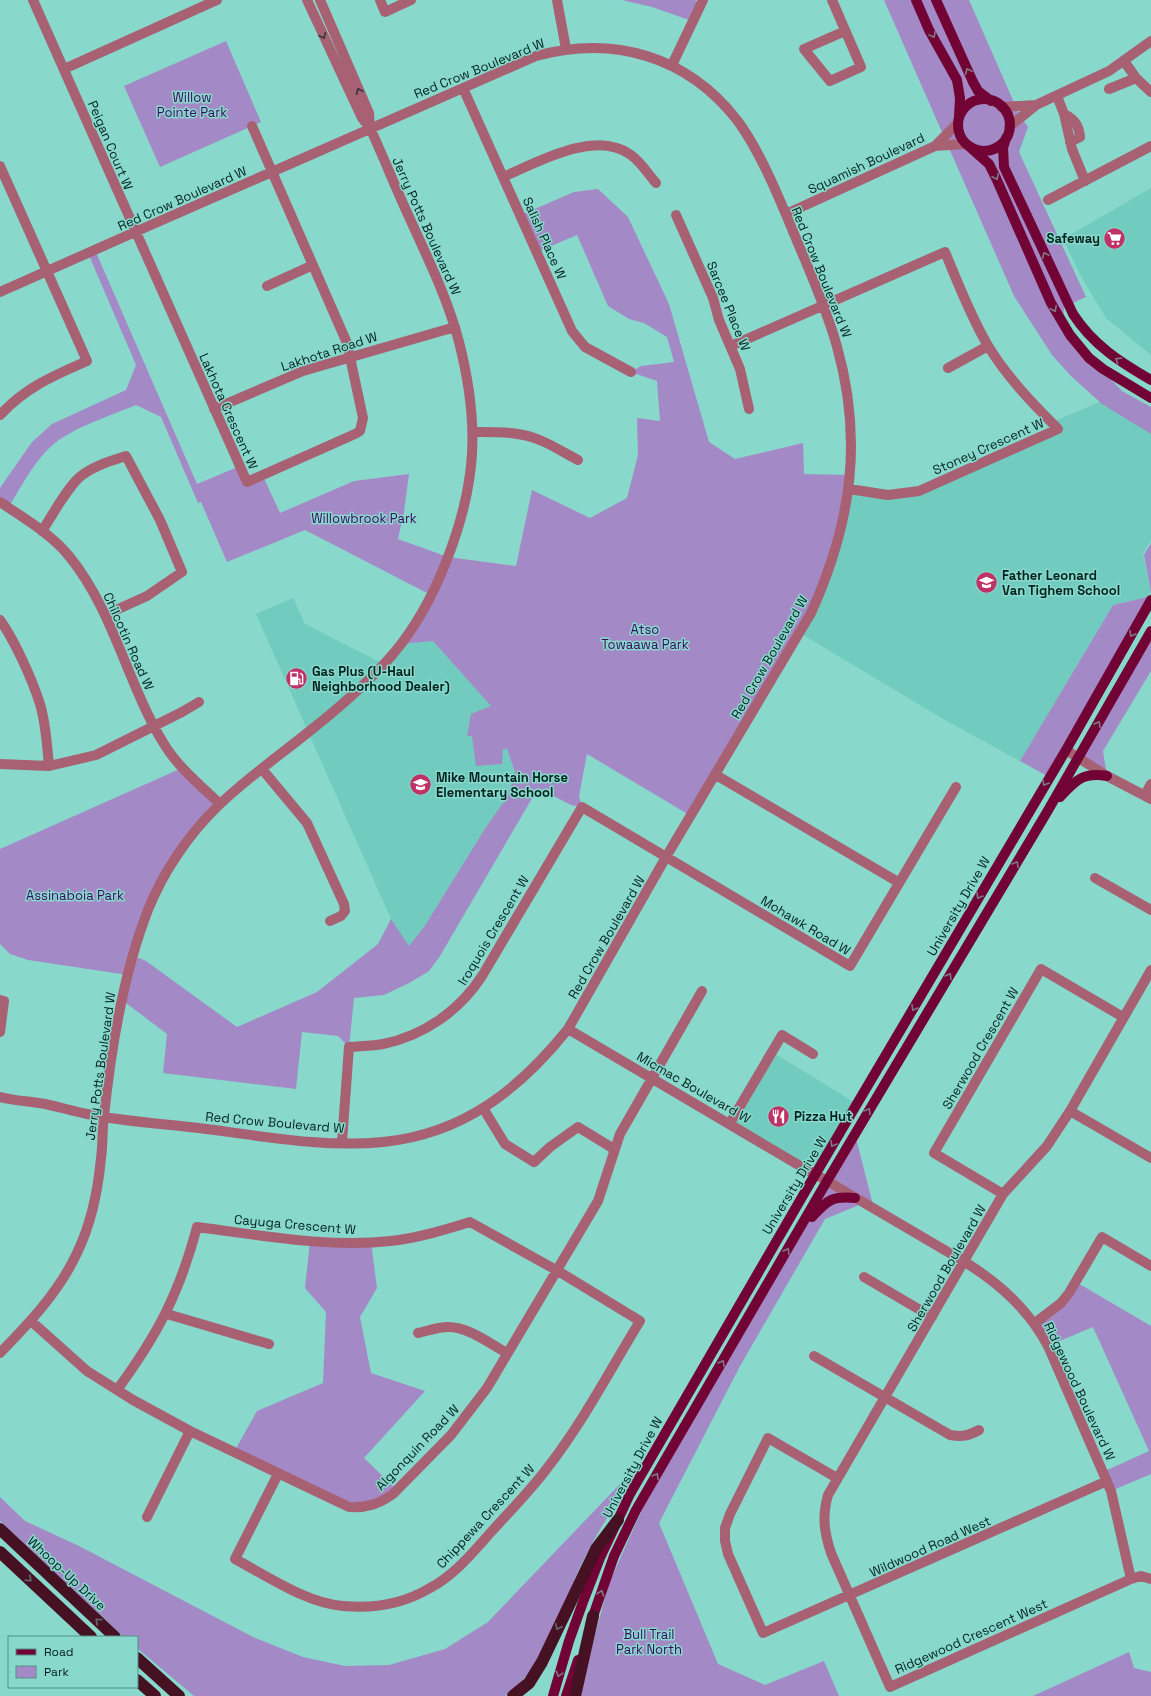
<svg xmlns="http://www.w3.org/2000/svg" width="1151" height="1696" font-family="'Space Grotesk',sans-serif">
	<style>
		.built { fill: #71cbbe }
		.green { fill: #a489c7 }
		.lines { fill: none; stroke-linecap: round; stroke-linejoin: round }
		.minor { stroke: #a76173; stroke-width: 10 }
		.major { stroke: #710434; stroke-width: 10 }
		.highway { stroke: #461123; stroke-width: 12 }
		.oneway { stroke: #7e7988 }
		.oneway2 { stroke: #323538 }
		.oneway3 { stroke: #646b6f }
		.labels { text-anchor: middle; stroke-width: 3; stroke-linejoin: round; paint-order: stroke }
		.street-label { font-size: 13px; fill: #00221e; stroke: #88d8cc }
		.park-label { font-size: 13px; fill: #3b0862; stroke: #88d8cc }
		.poi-label { font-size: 13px; font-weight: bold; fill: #00221e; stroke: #88d8cc; text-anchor: start }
	</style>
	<rect width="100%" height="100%" fill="#88d8cc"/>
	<!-- built -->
	<path class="built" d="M1151,188V355L1106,318L1082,278L1063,239Z
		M1100,402L1151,433V540L1143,554L1151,592L1148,597L1113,605L1020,761L945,720L800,633L849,489L901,495L1058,429L1052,422Z
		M293,598L305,624L384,664L402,644L433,641L492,706L515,772L508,796L486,827L424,927L409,947L391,919L256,614Z
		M772,1052L857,1104L815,1174L730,1123Z"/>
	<!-- green -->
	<path class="green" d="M622,0H695L700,4L692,21L652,7Z
		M884,0H969L1020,116L1028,127L1019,152L1086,297L1064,307L1063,322L1078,345L1122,391L1151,407V434L1102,404L1071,376L1052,355L1014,296Z
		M226,41L261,122L160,167L124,86Z
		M598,189L628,217L669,304L709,442L735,459L803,443L804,474L850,475L828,573L691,816L587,754L579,796L582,807L571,805L538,788L440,956L429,971L411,982L384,995L354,998L349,1047L338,1036L302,1032L296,1089L163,1073L167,1034L118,997L128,975L28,960L10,954L0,944V849L182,768L220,804L180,853L130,954L146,961L237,1027L317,992L378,944L391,919L409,946L424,927L486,827L508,796L515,772L507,749H503L502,764L476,766L472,736H467L471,714L491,706L433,641L402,644L431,595L305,530L227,562L201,502L198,503L161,417L136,405C112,415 75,427 55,443C35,459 22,486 8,508L0,502V488L32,442L52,424L126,390L136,365L88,253L95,250L197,484L240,466L247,482L262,474L280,513L354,481L409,474L404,512L398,539L448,557L516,566L532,490L590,518L627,498L638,455L637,418L660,421L657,381L631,372L641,366L674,362L667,337L644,323L629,319L608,306L577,235L537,252L521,215L574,192Z
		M1151,543V592L1144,555Z
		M1148,597L1049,777L1020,761L1113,605Z
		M1151,631V671L1103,751L1107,776L1078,758Z
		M855,1134L874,1209L864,1203L825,1219L740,1366L659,1523L718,1664L765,1685L824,1661L839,1696H581L588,1659L610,1581L641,1512L636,1510Z
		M310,1241L371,1242L377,1288L360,1317L371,1373L425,1391L364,1458L397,1490L361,1508L234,1452L257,1411L323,1383L326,1312L305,1288Z
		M1076,1282L1151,1326V1474L1111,1491L1103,1472L1149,1451L1093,1327L1048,1346L1035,1323Z
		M642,1461C623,1494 600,1526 583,1561C561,1606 548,1665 505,1696H194L137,1648V1637H124L0,1521V1497L25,1521L79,1546L253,1637L303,1657L345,1666L389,1665L445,1649L488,1622Z
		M1129,1652L1134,1668L1151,1672V1696H1033Z"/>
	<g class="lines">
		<!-- minor -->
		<path class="minor" d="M33,0L247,482L355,434L360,431L363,418L347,343L252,126
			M307,0L362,118L370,128
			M380,0L385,12L411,0
			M557,0L566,49
			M832,0L861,67L830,81L804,49L845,31
			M1124,61L1136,78L1151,92
			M672,65L703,0
			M64,69L217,0
			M463,88L572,331L585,347L631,372
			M1109,89L1136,78
			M1057,96L1064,114L1072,149L1085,181
			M1001,107L1036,105
			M1064,114C1075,119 1079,126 1080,137L1070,142
			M1009,127L1036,105L1109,71L1151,41
			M935,146L966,144
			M0,166L87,361C53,376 26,387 0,415
			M503,177C538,162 595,129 631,155C641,162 648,174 656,183
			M1048,200L1151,146
			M786,214L935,146L958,123
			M676,215L713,298L719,320L740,369L749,409
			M267,286L313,265
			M0,292L135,232L536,56C614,35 687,56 737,120C763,155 783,208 800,248C829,316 851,371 851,446C851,505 835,560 811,613L666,857L568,1029C519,1090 463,1134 383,1142C324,1148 263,1136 206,1129C167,1124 126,1122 87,1114C73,1111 59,1107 45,1104C30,1101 15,1101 0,1097
			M731,346L945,252C958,283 970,315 987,344C1006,376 1032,403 1058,429L919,491L888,495L849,489
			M948,368L988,346
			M214,409L303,371L455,327
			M473,432C496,432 520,431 542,441C554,446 566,454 578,460
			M0,502C24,518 51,534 69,556C114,611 127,684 164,744C178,767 200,785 220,804
			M42,531C52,516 68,486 81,476C93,466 111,461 126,456L160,520L182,572L147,596L105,615
			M0,620C15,641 32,679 40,704C46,724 47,745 49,766
			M1066,750L1107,776L1151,799
			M0,764L49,766L96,755L182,712L199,702
			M262,769L307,823L344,904L345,911L341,916L330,921
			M716,775L898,882
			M1145,795L1151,784
			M1095,878L1151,910
			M0,1000L4,1001L0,1032
			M568,1029L807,1170L815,1174L965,1262C1000,1284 1028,1309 1048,1346L1111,1491L1131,1579L890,1687L831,1553C824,1532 822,1516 828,1495L1003,1194L1047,1146L1070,1111L1151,970
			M483,1108L505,1144L534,1162L550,1147L578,1127L614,1149
			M1070,1111L1151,1158
			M730,1123L782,1035L813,1054
			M342,1142L349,1047C361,1046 372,1046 383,1044C424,1036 460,1010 482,976L582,807L850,966L956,787
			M1003,1194L934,1153L1041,969L1123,1017
			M864,1277L932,1317
			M167,1314L269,1344
			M31,1321L87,1371L133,1400L190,1431L349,1507C367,1508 379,1504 393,1494L451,1435L487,1388L598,1201L620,1134L702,991
			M1035,1323L1061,1303L1069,1293L1102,1237L1151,1266
			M418,1333C427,1331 438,1327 448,1327C469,1327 490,1344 507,1353
			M0,1353C29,1323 59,1292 77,1253C91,1224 98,1191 101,1158C103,1144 102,1130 104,1116C111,1048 123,974 148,910C163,872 189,834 218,806C247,778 280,755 311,730C340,707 369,682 393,654C416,627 433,595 446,562C477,484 480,424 459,342C448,299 428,259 410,219C396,189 384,158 370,128L369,113L320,0
			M814,1356L950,1435C962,1437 968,1436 979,1430
			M117,1390C158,1334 179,1294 197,1227C261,1235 326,1248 391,1241C418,1238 444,1230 470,1222L558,1271L640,1321C610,1370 583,1422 548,1467C531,1490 511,1510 492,1531C473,1552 455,1575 430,1588C403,1604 374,1609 343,1606C306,1603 267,1576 235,1559L278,1474
			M837,1478L768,1438L730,1514L725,1528V1541L728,1554L763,1633L1107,1481
			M147,1517L190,1431
			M1131,1579L1141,1576L1151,1579"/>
		<!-- major -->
		<path class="major" d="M916,0L929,30L957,80L960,98L959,116
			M936,0L973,82L978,91L991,101
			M958 125a26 26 0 1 1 52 0a26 26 0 1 1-52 0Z
			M1006,138L1003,148L1004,167L1073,314C1093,345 1120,362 1151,380
			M971,148L989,164L996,178L1051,303L1070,335L1089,358L1103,369L1151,398
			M1060,797C1076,780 1083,772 1107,776
			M812,1217C827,1200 832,1196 855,1198
			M591,1622L614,1556L636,1510L827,1181L1047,812L1151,631
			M553,1696L569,1641L583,1602L600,1558L630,1494L809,1185L1066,750L1151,600
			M566,1696L578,1660"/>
		<!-- highway -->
		<path class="highway" d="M0,1529L115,1637
			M0,1552L91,1637
			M137,1658L179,1696
			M137,1680L155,1696
			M513,1696L529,1683L542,1662L596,1549L618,1520
			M575,1696L593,1616"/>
	</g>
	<!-- one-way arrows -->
	<defs><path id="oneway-chevron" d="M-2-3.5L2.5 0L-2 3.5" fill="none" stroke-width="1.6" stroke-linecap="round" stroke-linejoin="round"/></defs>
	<g class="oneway">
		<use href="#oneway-chevron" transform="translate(933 35) rotate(62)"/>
		<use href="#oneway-chevron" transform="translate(968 71) rotate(-115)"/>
		<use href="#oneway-chevron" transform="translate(996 177) rotate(63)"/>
		<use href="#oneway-chevron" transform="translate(1045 255) rotate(-114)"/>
		<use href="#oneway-chevron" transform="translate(1054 309) rotate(63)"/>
		<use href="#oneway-chevron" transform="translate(1118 360) rotate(-146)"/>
		<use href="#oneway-chevron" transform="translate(1132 634) rotate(120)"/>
		<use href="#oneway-chevron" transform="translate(1098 724) rotate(-60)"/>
		<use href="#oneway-chevron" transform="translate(1045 783) rotate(120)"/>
		<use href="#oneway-chevron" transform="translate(1016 864) rotate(-59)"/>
		<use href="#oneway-chevron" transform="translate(979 896) rotate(120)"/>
		<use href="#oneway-chevron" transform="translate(949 976) rotate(-59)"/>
		<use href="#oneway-chevron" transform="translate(914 1008) rotate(120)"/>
		<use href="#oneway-chevron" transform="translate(868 1111) rotate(-59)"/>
		<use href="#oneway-chevron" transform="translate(833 1144) rotate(121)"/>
		<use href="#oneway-chevron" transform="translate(787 1251) rotate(-60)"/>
		<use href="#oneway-chevron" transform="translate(722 1363) rotate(-60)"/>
		<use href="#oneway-chevron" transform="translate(656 1476) rotate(-60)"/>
		<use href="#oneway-chevron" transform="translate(601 1593) rotate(-71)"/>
		<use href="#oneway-chevron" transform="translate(559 1674) rotate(106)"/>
	</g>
	<g class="oneway2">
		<use href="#oneway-chevron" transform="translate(323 36) rotate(66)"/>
		<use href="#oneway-chevron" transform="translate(359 91) rotate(-114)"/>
	</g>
	<g class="oneway3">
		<use href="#oneway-chevron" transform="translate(29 1579) rotate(43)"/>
		<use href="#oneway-chevron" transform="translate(98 1621) rotate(-137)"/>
		<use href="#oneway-chevron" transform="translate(558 1627) rotate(116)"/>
	</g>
	<!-- icons -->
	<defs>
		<symbol id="supermarket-disc" viewBox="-11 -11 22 22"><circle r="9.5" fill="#bf3265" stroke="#88d8cc"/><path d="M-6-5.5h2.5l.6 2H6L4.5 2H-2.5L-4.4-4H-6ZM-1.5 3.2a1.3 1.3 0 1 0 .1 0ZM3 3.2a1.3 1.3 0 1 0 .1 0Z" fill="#fff"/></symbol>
		<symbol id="school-disc" viewBox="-11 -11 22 22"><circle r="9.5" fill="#bf3265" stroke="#88d8cc"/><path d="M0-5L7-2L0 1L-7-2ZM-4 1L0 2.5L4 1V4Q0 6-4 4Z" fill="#fff"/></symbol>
		<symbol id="fuel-disc" viewBox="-11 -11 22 22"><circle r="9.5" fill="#bf3265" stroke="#88d8cc"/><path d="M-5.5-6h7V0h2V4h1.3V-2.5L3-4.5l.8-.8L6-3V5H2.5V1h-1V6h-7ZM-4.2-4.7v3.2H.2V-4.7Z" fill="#fff"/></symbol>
		<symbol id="restaurant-disc" viewBox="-11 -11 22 22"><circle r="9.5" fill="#bf3265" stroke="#88d8cc"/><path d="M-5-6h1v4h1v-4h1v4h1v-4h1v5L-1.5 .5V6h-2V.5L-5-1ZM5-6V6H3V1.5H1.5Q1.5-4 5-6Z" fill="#fff"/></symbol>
	</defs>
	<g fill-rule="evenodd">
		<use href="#supermarket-disc" x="1102" y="226" width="25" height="25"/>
		<use href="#school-disc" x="974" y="570" width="25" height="25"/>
		<use href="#fuel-disc" x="284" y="666" width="25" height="25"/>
		<use href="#school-disc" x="408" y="772" width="25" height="25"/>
		<use href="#restaurant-disc" x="766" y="1104" width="25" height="25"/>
	</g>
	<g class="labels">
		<!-- street labels -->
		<g class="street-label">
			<text transform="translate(479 68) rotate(-22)" y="5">Red Crow Boulevard W</text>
			<text transform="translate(111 145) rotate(67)" y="5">Peigan Court W</text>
			<text transform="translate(866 163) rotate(-25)" y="5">Squamish Boulevard</text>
			<text transform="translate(182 198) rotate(-24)" y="5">Red Crow Boulevard W</text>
			<text transform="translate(427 226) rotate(66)" y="5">Jerry Potts Boulevard W</text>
			<text transform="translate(545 238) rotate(66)" y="5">Salish Place W</text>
			<text transform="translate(822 272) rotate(68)" y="5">Red Crow Boulevard W</text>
			<text transform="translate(729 306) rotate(68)" y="5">Sarcee Place W</text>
			<text transform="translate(329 351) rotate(-18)" y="5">Lakhota Road W</text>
			<text transform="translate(229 411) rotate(66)" y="5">Lakhota Crescent W</text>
			<text transform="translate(988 446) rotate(-24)" y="5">Stoney Crescent W</text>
			<text transform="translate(129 641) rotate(66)" y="5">Chilcotin Road W</text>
			<text transform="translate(769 657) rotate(-60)" y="5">Red Crow Boulevard W</text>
			<text transform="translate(958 906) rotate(-60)" y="5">University Drive W</text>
			<text transform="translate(806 925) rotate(31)" y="5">Mohawk Road W</text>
			<text transform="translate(493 930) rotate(-59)" y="5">Iroquois Crescent W</text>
			<text transform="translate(606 937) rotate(-60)" y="5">Red Crow Boulevard W</text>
			<text transform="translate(980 1048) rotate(-60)" y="5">Sherwood Crescent W</text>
			<text transform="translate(100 1066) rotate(-82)" y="5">Jerry Potts Boulevard W</text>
			<text transform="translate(694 1087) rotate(30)" y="5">Micmac Boulevard W</text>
			<text transform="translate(275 1122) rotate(5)" y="5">Red Crow Boulevard W</text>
			<text transform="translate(794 1185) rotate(-59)" y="5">University Drive W</text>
			<text transform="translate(295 1224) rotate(5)" y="5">Cayuga Crescent W</text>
			<text transform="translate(946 1268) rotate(-60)" y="5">Sherwood Boulevard W</text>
			<text transform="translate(1080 1391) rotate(65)" y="5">Ridgewood Boulevard W</text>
			<text transform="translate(417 1447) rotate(-46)" y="5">Algonquin Road W</text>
			<text transform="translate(632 1467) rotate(-62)" y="5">University Drive W</text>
			<text transform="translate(485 1516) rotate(-47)" y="5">Chippewa Crescent W</text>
			<text transform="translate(930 1546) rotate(-24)" y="5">Wildwood Road West</text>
			<text transform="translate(67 1573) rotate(43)" y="5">Whoop-Up Drive</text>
			<text transform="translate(971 1636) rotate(-24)" y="5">Ridgewood Crescent West</text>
		</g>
		<!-- park labels -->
		<g class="park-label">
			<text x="192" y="102">Willow<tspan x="192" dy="15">Pointe Park</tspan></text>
			<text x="364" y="523">Willowbrook Park</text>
			<text x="645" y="634">Atso<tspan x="645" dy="15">Towaawa Park</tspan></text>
			<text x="75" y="900">Assinaboia Park</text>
			<text x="649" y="1639">Bull Trail<tspan x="649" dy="15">Park North</tspan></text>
		</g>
		<!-- poi labels -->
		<g class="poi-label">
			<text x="1100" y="243" text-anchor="end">Safeway</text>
			<text x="1002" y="580">Father Leonard<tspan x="1002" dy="15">Van Tighem School</tspan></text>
			<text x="312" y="676">Gas Plus (U-Haul<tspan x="312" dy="15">Neighborhood Dealer)</tspan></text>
			<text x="436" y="782">Mike Mountain Horse<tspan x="436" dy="15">Elementary School</tspan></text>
			<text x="794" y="1121">Pizza Hut</text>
		</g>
	</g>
	<!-- legend -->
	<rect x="8" y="1636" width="130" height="52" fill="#88d8cc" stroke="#528f86"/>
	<rect x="16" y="1649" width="20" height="6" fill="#710434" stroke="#528f86"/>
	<text x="44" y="1656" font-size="12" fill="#00221e">Road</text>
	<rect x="16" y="1666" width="20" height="12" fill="#a489c7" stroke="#528f86"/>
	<text x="44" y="1676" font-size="12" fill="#00221e">Park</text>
</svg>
